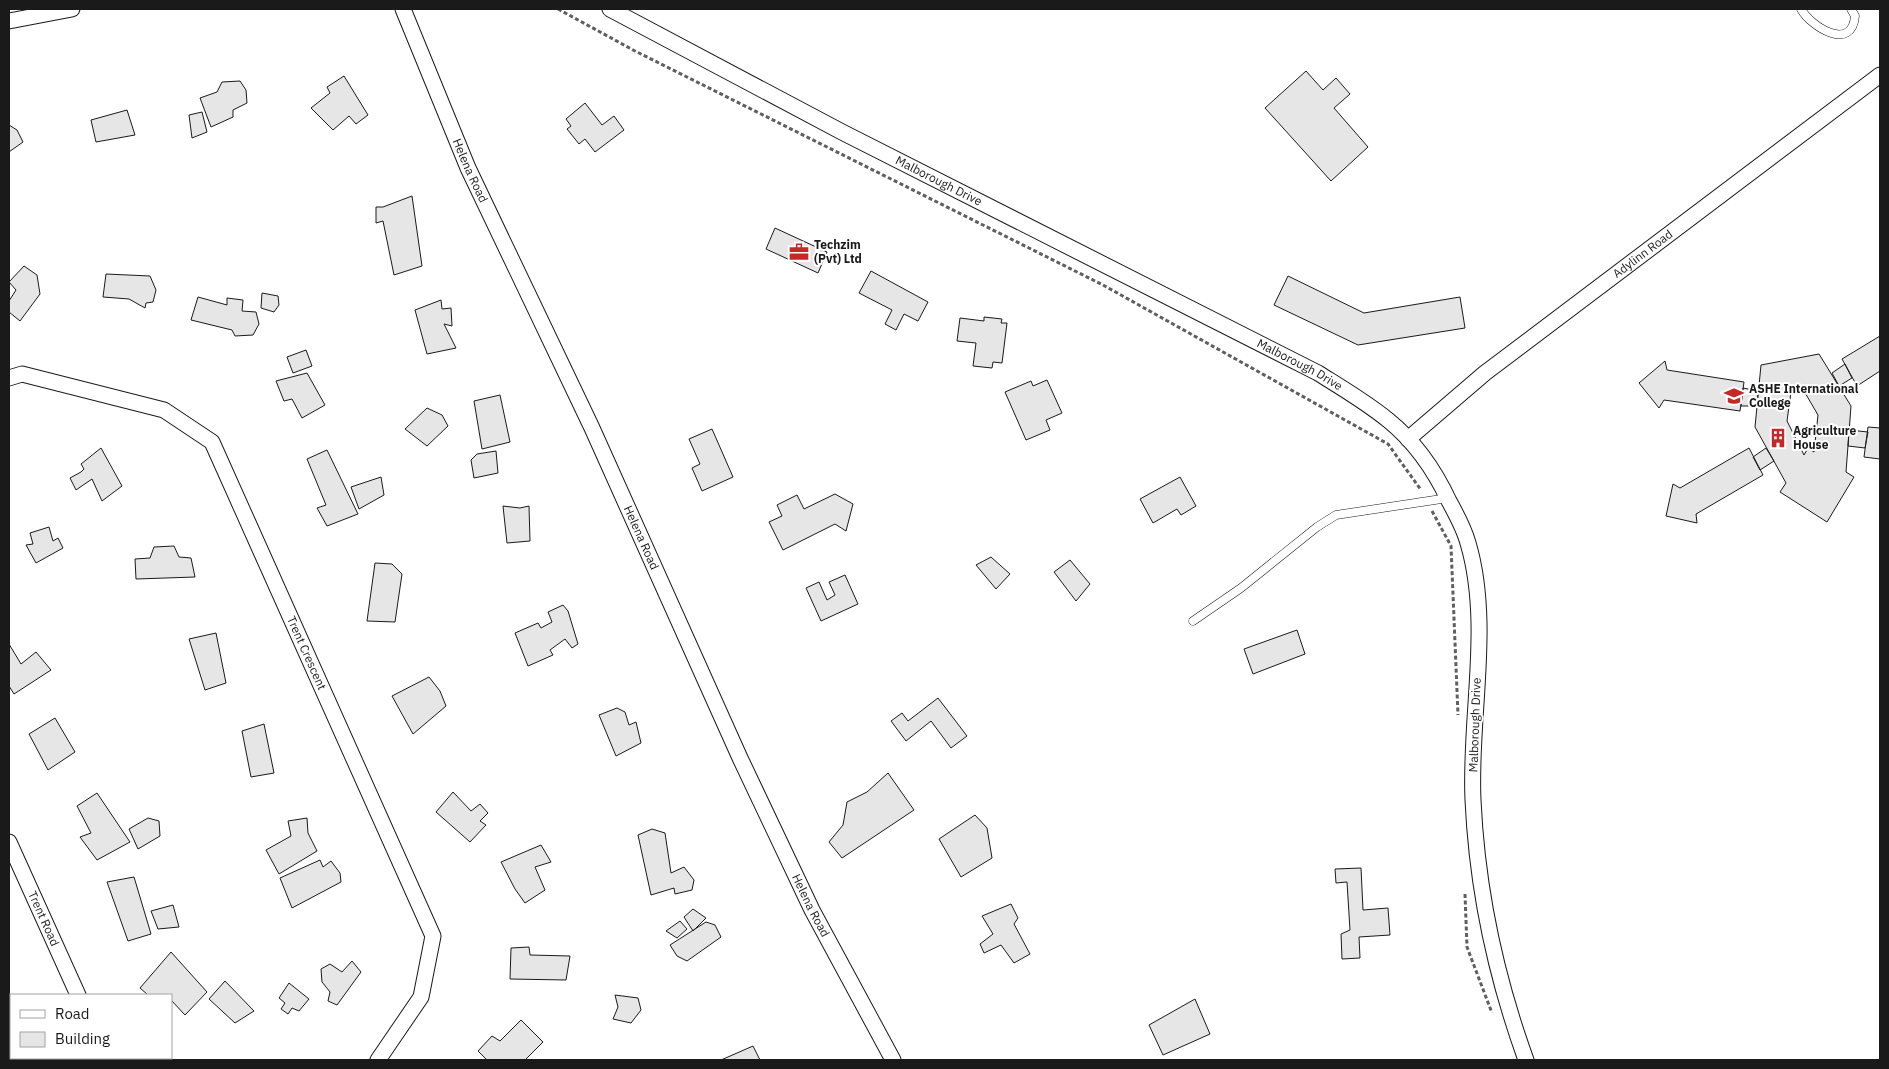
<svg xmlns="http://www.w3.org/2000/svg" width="1889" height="1069" font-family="'IBM Plex Sans',sans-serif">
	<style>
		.building { fill: #e6e6e6; stroke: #1a1a1a; fill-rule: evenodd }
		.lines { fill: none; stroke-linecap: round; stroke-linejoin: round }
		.service-casing { stroke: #1a1a1a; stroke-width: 9 }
		.minor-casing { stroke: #1a1a1a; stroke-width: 17 }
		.path { stroke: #5f5f5f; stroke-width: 3; stroke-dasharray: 4 2.5; stroke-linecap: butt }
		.service { stroke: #fff; stroke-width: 8 }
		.minor { stroke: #fff; stroke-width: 15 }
		.labels { text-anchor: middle; stroke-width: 4; stroke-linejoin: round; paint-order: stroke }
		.street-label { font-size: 12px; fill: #1a1a1a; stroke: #fff }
		.poi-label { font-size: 12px; font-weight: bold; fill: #1a1a1a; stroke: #fff; text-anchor: start }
	</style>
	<rect width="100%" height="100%" fill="#fff"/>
	<!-- building -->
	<path class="building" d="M1306,71L1323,90L1336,78L1350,94L1334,108L1368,147L1331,181L1265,108Z
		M344,76L368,115L356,124L349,116L333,130L311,108L330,93L327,87Z
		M240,81L246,90L247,103L233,110V117L211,127L200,98L217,92L222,82Z
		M585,103L602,125L614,116L624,130L595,152L585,139L579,144L567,129L571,126L566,119Z
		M127,110L135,135L96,142L91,120Z
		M202,112L207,132L192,138L189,115Z
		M9,125L17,130L23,142L9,152Z
		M412,196L422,266L394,275L383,221L376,223V207H383Z
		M775,228L827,252L818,273L766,249Z
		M24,266L37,275L40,294L20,321L9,312V301L16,290L9,282Z
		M871,271L928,302L918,321L904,314L896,330L885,324L892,310L859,293Z
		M106,274L150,276L156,290L153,302L146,303L145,308L129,299L103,297Z
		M1288,276L1364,313L1460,297L1465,328L1358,345L1274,305Z
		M262,293L278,296L279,305L274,312L261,308Z
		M198,297L227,305V298L243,300L242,311L256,312L259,324L253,335L235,336L232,330L191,320Z
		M441,300L442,309L451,308L452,326L444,324L456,348L427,354L415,310Z
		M984,317L1002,319L1001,323H1007L1002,363L993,362L992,368L973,366L976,343L957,341L960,318L984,321Z
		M1880,336V371L1857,386L1842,359Z
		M306,350L312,366L293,373L287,357Z
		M1819,354L1851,406L1846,472L1854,477L1827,522L1780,492L1786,483L1755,427L1761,365ZM1804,391L1818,415L1814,452L1808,448L1804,455L1787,421L1791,392Z
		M1665,361L1667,370L1744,382L1740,411L1664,400L1659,408L1639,383Z
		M1845,364L1852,378L1839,386L1832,373Z
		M307,373L325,405L302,418L292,399L284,401L276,381Z
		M1047,380L1062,413L1046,420L1050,430L1026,440L1005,392L1031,381L1033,386Z
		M1743,388L1758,391L1757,406H1741Z
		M500,395L510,442L482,449L474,401Z
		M427,408L442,415L448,426L427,446L405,429Z
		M1868,427L1880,428V459L1864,457Z
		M712,429L733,477L702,491L692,468L700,464L689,439Z
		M1849,430L1868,432L1865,448L1848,446Z
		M101,448L122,486L102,501L92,479L76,490L70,478L81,472L84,469L81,464Z
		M1749,448L1763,475L1696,514L1697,523L1666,516L1673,484L1680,488Z
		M1766,448L1774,461L1760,470L1753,457Z
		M327,450L358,514L327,526L317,508L326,505L307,459Z
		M496,451L498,473L474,478L471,460L477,454Z
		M381,477L384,495L359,509L351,487Z
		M1180,477L1196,506L1181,515L1177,509L1153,523L1140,499Z
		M835,494L853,504L846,531L835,524L783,550L769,522L782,516L777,505L797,495L804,509Z
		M503,506L520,508L529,506L530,541L507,543Z
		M49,527L53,541L58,538L63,548L36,563L26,545L33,544L30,533Z
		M174,546L179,557L191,558L195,577L136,579L135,559L150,558L154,547Z
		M991,557L1010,574L996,589L976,565Z
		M1070,560L1090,584L1076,601L1054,572Z
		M375,563L392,564L402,574L395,622L367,621Z
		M845,575L858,604L821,621L806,588L819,582L827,600L835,595L829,582Z
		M563,605L568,611L578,644L572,648L565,639L550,650L553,655L528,666L515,633L538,623L541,628L552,622L548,612Z
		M1297,630L1305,654L1253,674L1244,649Z
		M216,633L226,683L205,690L189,639Z
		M9,644L21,664L36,652L51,670L14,694L9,686Z
		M429,677L440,691L446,706L413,734L392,696Z
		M938,698L967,736L951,748L931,721L906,741L891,721L902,713L908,721Z
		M617,708L625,712L629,725L636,722L641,743L616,756L599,715Z
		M55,718L75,752L48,770L29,734Z
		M264,724L274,773L251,777L242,731Z
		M888,773L914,810L842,858L829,842L843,825L847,802L867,792Z
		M453,792L471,811L480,804L488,813L480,821L486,825L470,842L436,812Z
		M97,793L130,842L97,860L80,837L91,833L77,806Z
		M975,815L987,828L992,858L961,877L939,839Z
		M148,818L159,821L160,836L138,849L129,829Z
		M307,818L308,833L317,851L279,874L266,850L291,836L288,821Z
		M652,829L665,833L671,873L684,867L694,880L692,890L675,894L674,888L651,895L638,835Z
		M541,845L551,862L535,867L545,890L525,903L515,889L501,862Z
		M320,860L323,867L331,861L340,873L341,882L292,908L280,878Z
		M1361,868L1363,910L1388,908L1390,935L1359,937L1360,958L1342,959L1341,934L1350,930L1347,882L1336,883L1335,869Z
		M134,877L151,934L128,941L107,882Z
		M1011,904L1018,918L1014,924L1030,954L1014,963L1001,945L984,953L980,944L993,934L982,916Z
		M173,905L179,927L158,929L151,911Z
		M693,909L706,918L693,931L684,917Z
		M680,921L687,929L677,938L666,931Z
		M706,922L715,925L721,937L687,961L677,956L670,945Z
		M529,947L530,955L570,956L566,980L510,979L511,948Z
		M171,952L207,992L185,1015L171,1000V995H148L140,988Z
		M352,961L361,972L337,1005L328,1001L330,992L322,982L321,969L330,964L342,972Z
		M225,981L254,1011L235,1023L209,999Z
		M289,983L309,999L299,1011L292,1008L288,1014L281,1009L285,1003L279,998Z
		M615,995L638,998L641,1010L631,1023L613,1019L618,1007Z
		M1195,999L1210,1034L1163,1055L1149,1025Z
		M521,1020L543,1042L525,1060H487L478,1051L492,1036L500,1041Z
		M753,1046L760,1060H721Z"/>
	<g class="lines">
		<defs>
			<path id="service" d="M1801,9C1811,27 1852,52 1855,16L1851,9
				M1193,621L1241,588L1317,527L1336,515L1448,498"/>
			<g id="minor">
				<path id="s1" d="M403,9L468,168L592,428L740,758L812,910L893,1060"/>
				<path id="s2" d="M610,9L842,132L1318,373C1342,388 1366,402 1388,420C1414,441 1435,471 1449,501C1456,514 1464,528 1468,543C1492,624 1469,717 1473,800C1477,888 1496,977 1526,1060"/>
				<path d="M9,21L72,9"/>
				<path id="s3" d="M9,378L22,374L164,410L212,442L433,936L421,997L378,1060"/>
				<path id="s4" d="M1408,439L1485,373L1880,75"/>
				<path id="s5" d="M9,842L78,995"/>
				<path d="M106,1058L107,1060"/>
			</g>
		</defs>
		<!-- service casing -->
		<use href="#service" class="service-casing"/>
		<!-- minor casing -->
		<use href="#minor" class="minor-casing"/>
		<!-- path -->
		<path class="path" d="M558,9L635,51L1103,285L1388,444L1421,490
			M1432,511L1451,546L1458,715
			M1465,894L1467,947L1492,1013"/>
		<!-- service -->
		<use href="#service" class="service"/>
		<!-- minor -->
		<use href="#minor" class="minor"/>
	</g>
	<!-- icons -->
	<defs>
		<symbol id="office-bare" viewBox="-9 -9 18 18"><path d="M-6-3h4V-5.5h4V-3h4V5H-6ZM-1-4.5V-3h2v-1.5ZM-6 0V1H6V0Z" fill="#c62828" stroke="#fff" stroke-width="2.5" paint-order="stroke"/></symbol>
		<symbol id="university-bare" viewBox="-9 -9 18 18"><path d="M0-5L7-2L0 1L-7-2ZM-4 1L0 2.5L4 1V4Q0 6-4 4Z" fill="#c62828" stroke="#fff" stroke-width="2.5" paint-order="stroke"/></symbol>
		<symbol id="building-bare" viewBox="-9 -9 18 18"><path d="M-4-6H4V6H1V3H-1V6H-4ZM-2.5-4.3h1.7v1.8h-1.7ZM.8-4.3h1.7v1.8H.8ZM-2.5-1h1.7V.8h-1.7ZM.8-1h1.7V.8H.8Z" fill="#c62828" stroke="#fff" stroke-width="2.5" paint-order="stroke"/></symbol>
	</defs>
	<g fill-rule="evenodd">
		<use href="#office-bare" x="785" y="238" width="28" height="28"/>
		<use href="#university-bare" x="1720" y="382" width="28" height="28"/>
		<use href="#building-bare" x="1764" y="424" width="28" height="28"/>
	</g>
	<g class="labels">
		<!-- street labels -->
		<g class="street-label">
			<text dy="4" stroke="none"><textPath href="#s1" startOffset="175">Helena Road</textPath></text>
			<text dy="4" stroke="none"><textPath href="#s2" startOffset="371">Malborough Drive</textPath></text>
			<text dy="4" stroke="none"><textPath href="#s4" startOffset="299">Adylinn Road</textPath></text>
			<text dy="4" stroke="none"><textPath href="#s2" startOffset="776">Malborough Drive</textPath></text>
			<text dy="4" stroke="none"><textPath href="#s1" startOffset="580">Helena Road</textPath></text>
			<text dy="4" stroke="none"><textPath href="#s3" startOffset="449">Trent Crescent</textPath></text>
			<text transform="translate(1475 725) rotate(-88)" y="4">Malborough Drive</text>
			<text dy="4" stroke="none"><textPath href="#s1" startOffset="985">Helena Road</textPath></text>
			<text dy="4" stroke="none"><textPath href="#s5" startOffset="84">Trent Road</textPath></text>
		</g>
		<!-- poi labels -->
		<g class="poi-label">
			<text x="814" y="249">Techzim<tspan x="814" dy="14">(Pvt) Ltd</tspan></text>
			<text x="1749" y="393">ASHE International<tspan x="1749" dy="14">College</tspan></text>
			<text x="1793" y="435">Agriculture<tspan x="1793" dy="14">House</tspan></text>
		</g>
	</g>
	<!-- border -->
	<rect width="1889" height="1069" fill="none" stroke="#1a1a1a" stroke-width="20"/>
	<!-- legend -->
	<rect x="10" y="994" width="162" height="65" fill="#ffffff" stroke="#a3a3a3"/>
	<rect x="20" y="1010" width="25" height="8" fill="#ffffff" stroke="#a3a3a3"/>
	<text x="55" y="1019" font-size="15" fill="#1a1a1a">Road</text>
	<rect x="20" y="1032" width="25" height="15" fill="#e6e6e6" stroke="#a3a3a3"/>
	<text x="55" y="1044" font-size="15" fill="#1a1a1a">Building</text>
</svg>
